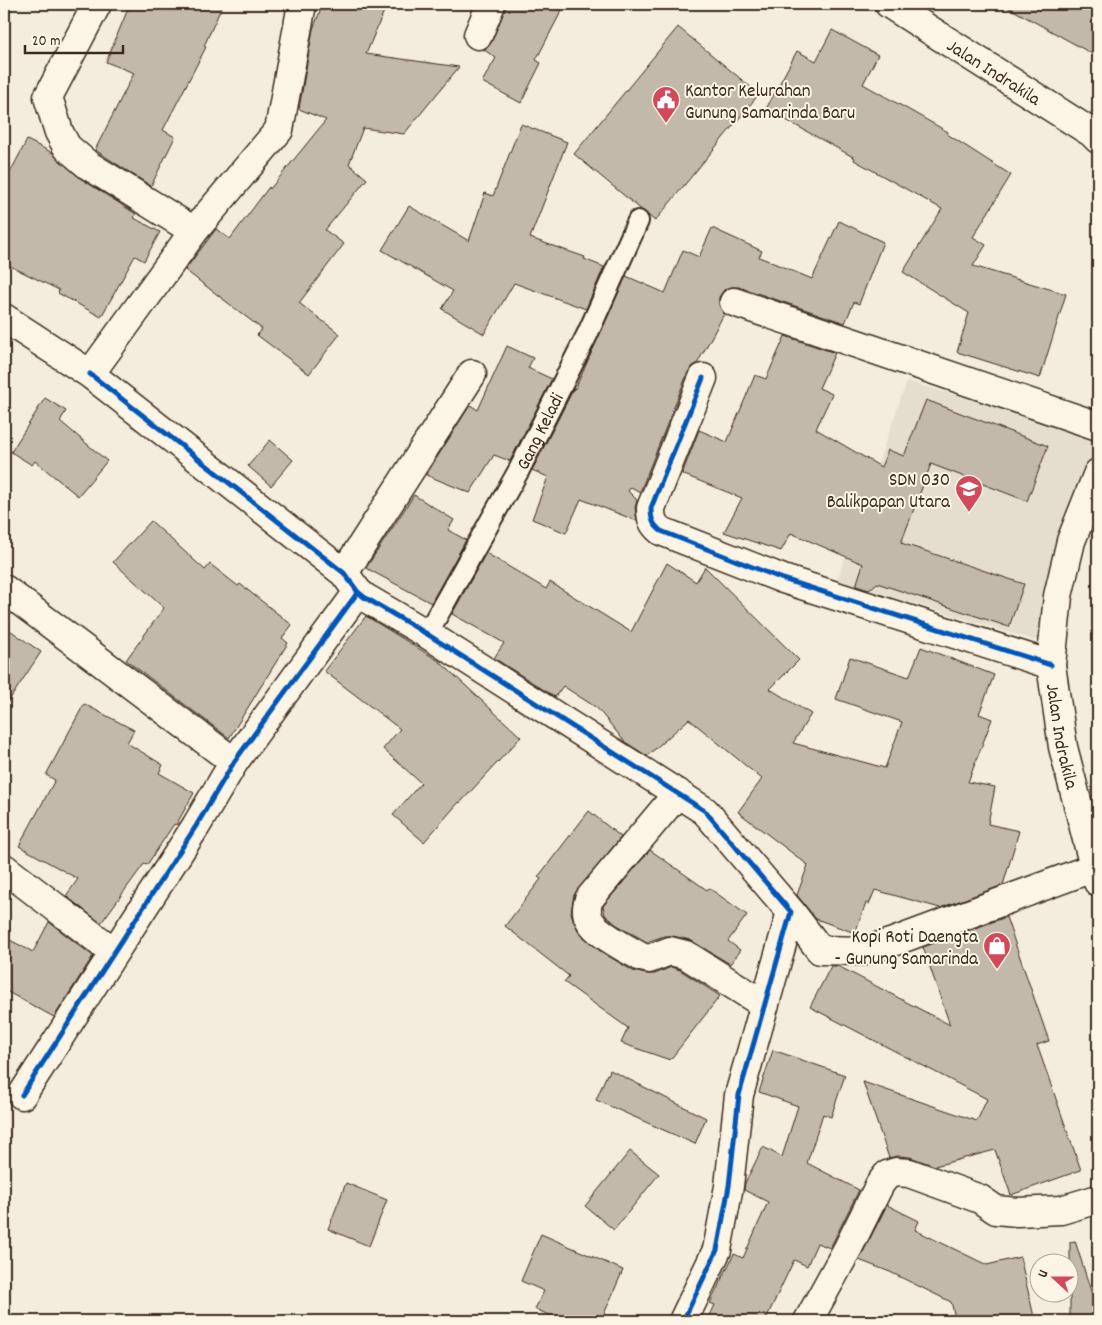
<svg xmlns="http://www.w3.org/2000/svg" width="1102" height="1325" font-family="Dekko,sans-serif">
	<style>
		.built { fill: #e5ddce }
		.building { fill: #c3b9aa; stroke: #3b2a1e }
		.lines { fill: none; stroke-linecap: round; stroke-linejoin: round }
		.service-casing { stroke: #3b2a1e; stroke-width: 24 }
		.minor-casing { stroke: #3b2a1e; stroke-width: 31 }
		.tertiary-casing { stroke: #3b2a1e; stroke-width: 31 }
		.service { stroke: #fcf5e5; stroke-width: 20 }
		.minor { stroke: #fcf5e5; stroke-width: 28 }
		.tertiary { stroke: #fcf5e5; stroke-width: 28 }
		.cycleway-casing { stroke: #fcf5e5; stroke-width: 8 }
		.cycleway { stroke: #0057b8; stroke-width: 5 }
		.labels { text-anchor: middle; stroke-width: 4; stroke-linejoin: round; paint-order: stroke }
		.street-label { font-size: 19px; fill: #3b2a1e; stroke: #fcf5e5 }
		.poi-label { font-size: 19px; fill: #3b2a1e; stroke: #fcf5e5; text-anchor: end }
	</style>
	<rect width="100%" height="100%" fill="#f4eddd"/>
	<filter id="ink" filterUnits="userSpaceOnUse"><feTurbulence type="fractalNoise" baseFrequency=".02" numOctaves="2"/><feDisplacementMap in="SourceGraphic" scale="10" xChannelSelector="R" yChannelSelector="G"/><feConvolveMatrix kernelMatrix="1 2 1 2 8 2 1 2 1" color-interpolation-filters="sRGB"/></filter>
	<g filter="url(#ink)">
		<!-- built -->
		<path class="built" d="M907,381L1098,437V446L1037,641L837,580Z"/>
		<!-- building -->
		<path class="building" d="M130,4H223L204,46L206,47L163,130L175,137L151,186L95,150L134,73L106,62Z
			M323,4H387L366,54L459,67L404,134L363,128L349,164L367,179L325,230L344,244L299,303L340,334L309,374L257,335L262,329L185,270L216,229L230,239L269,187L270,189L326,120L299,109L313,29Z
			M507,4H565L536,60L541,63L521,103L482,82L496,58L483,49L488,47L492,41Z
			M1002,4H1098V57Z
			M678,27L759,94L655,221L574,154Z
			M832,30L878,55L863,84L948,132L947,134L1011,175L973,237L986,245L973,266L1066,294L1040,378L957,352L969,313L903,272L942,209L854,160L855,158L766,109L797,51L816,61Z
			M521,124L567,142L530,238L585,257L584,259L604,267L586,309L514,283L484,334L442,309L453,291L382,250L409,206L469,241L485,193L493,196Z
			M27,140L53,153L80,178L136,214L134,218L160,232L144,261L135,256L101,317L58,293L59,290L4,263V184Z
			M839,221L883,242L859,304L854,302L845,323L739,287H731L724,290L719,297V305L724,314L697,364L693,366L688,372L640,492L631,487L628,491L637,500L635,508L637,521L581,499L566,533L532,519L548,477L532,470L574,388L575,389L626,276L665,293L683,250L699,257L712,228L762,251L759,257L812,279Z
			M785,336L835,353L819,388L832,394L816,429L881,467L888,450L904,456L926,400L1048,446L1027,501L931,464L901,543L1024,584L1009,627L877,583L869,590L856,586L863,564L791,533L781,551L724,532L742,498L682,474L699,430L727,442L755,375L766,379Z
			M507,346L533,358L528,368L552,379L510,461L494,455L470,493L426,475L470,405L478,410Z
			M45,398L66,411L60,421L107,461L78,496L35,461L32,465L11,452Z
			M270,440L293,460L271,486L248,466Z
			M414,495L454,520L448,530L466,540L431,603L366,568Z
			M151,521L205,570L210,564L238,586L240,584L292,625L282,638L288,643L229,738L126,660L164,608L113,562Z
			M486,553L546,589L550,582L631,632L667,563L696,582L705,567L799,660L770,689L811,714L793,743L885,768L902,722L836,699L850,657L909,677L921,647L994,675L979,714L992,719L968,782L995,787L988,824L1019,831L1003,885L940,908L875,890L869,904L866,903L855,933L816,919L797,895L808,865L738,812L762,779L689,719L647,756L625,742L597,708L563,686L555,697L494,658L504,643L452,614Z
			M366,616L439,661L521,737L460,803L459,802L424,842L393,815L421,783L383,749L400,729L324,671Z
			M4,626L41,652L4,708Z
			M84,704L134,730L127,743L163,765L159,773L194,793L176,825L174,824L147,865L144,864L101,923L66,896L78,879L19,846L55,780L46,775Z
			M589,811L621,837L574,895L571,913L574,922L580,934L600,951L633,971L646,974H655L671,967L680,970L720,996L670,1060L621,1043L628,1028L564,982L569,976L505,926L541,879L538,877Z
			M650,850L707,890L709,888L747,915L728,941L740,950L730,964L690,940L673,936H664L647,942L617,925L605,915L603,906Z
			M1006,917L1049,1041L1037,1045L1081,1170L1011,1195L995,1150L935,1166L910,1157L897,1156L889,1158L863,1082L977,1121L987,1099L810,1007L831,966H838L950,1025L923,947Z
			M49,922L93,956L54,1017L4,990V937L33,952Z
			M773,1050L845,1075L831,1117L823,1114L807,1163L859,1190L830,1248L817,1243L807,1266L794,1260L765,1321H707L715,1305L710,1303L734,1254L743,1258L768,1202L744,1190L745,1183L763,1147L782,1157L798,1106L759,1092Z
			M610,1070L706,1118L695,1144L596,1100L607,1074L608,1075Z
			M630,1151L659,1174L614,1230L585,1206Z
			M346,1183L387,1200L369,1246L328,1229Z
			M887,1205L919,1221L915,1230L987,1265L1020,1257L1035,1321H956L951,1302L890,1272L859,1260Z
			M541,1234L623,1270L601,1321H563L535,1309L544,1291L521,1281Z
			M1075,1241L1098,1313V1321H1070V1242Z"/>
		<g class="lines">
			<defs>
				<g id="service">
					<path id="s1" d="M427,634L519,470L587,335L638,221"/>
				</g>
				<path id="minor" d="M97,4L48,97L59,132L67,147L88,165L194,231
					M478,35L491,4
					M734,302L1098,426
					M4,318L90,374L194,231L279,130L302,4
					M90,374L344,573L358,592L364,597L427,634L705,811L791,912L739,1095L729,1186L717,1250L683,1321
					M703,378L651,508C651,518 652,524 661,531L783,579L1051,665
					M344,573L472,374
					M4,589L234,762
					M678,793L589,899C588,903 586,908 587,911C587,930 626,948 641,957L649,959L670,951L686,955L765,1005
					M4,868L114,952
					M791,912L820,950L864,951L893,942L1095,867
					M22,1095L196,826L234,762L358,592
					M808,1321L847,1250L880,1184L887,1175L896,1172L909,1173L980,1199L996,1210L1017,1212L1061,1210L1098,1199"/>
				<g id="tertiary">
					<path id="s2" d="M889,4L1092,133L1098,139"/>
					<path id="s3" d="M1098,473L1071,541L1058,596L1051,665L1063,747L1098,882"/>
				</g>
			</defs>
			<!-- service casing -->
			<use href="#service" class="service-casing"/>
			<!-- minor casing -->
			<use href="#minor" class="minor-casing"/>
			<!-- tertiary casing -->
			<use href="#tertiary" class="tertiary-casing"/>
			<!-- service -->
			<use href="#service" class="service"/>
			<!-- minor -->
			<use href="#minor" class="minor"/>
			<!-- tertiary -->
			<use href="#tertiary" class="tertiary"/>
			<defs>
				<path id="cycleway" d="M90,374L344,573L358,592L364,597L427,634L705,811L791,912L739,1095L729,1186L717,1250L683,1321
					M703,378L651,508C651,518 652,524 661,531L783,579L1051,665
					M22,1095L196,826L234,762L358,592"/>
			</defs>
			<!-- cycleway casing -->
			<use href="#cycleway" class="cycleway-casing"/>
			<!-- cycleway -->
			<use href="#cycleway" class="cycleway"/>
		</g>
	</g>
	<!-- icons -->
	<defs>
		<symbol id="civic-pin" viewBox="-11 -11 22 30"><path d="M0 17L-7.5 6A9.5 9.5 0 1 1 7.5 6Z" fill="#d1495b" stroke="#fcf5e5"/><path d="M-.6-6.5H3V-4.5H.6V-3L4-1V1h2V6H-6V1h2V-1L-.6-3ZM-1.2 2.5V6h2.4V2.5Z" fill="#fff"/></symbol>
		<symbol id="school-pin" viewBox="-11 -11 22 30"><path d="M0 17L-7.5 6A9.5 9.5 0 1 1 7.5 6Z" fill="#d1495b" stroke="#fcf5e5"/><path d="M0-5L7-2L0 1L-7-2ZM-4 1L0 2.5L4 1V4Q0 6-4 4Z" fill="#fff"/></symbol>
		<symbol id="shop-pin" viewBox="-11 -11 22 30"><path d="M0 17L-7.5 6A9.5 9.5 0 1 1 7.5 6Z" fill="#d1495b" stroke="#fcf5e5"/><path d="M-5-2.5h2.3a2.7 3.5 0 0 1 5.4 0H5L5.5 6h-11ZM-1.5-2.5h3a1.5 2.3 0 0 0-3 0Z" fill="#fff"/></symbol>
	</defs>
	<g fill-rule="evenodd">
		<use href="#civic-pin" x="650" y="84" width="32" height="43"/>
		<use href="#school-pin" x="953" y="473" width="32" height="43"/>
		<use href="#shop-pin" x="981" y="930" width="32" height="43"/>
	</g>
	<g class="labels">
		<!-- street labels -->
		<g class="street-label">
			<text dy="7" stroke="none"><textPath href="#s2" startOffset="125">Jalan Indrakila</textPath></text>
			<text dy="7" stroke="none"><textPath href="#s1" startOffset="232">Gang Keladi</textPath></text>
			<text dy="7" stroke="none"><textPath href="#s3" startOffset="271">Jalan Indrakila</textPath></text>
		</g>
		<!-- poi labels -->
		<g class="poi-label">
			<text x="685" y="96" text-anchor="start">Kantor Kelurahan<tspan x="685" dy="22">Gunung Samarinda Baru</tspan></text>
			<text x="950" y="485">SDN 030<tspan x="950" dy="22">Balikpapan Utara</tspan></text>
			<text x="978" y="942">Kopi Roti Daengta<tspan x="978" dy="22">- Gunung Samarinda</tspan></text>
		</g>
	</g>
	<!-- margin -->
	<rect width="1102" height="1325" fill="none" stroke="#fcf5e5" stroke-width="20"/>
	<rect x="10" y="10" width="1082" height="1305" fill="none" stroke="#3b2a1e" stroke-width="2" filter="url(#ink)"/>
	<!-- north arrow -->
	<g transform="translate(1054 1278) rotate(291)"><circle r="24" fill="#fcf5e5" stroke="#afa495"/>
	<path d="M0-4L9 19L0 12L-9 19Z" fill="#d1495b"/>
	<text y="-8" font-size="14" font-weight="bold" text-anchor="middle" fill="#3b2a1e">U</text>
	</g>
	<!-- scale -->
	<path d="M25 45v8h98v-8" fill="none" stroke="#3b2a1e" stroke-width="2.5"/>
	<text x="32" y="45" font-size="15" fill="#3b2a1e" stroke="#fcf5e5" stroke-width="4" paint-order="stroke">20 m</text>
</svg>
